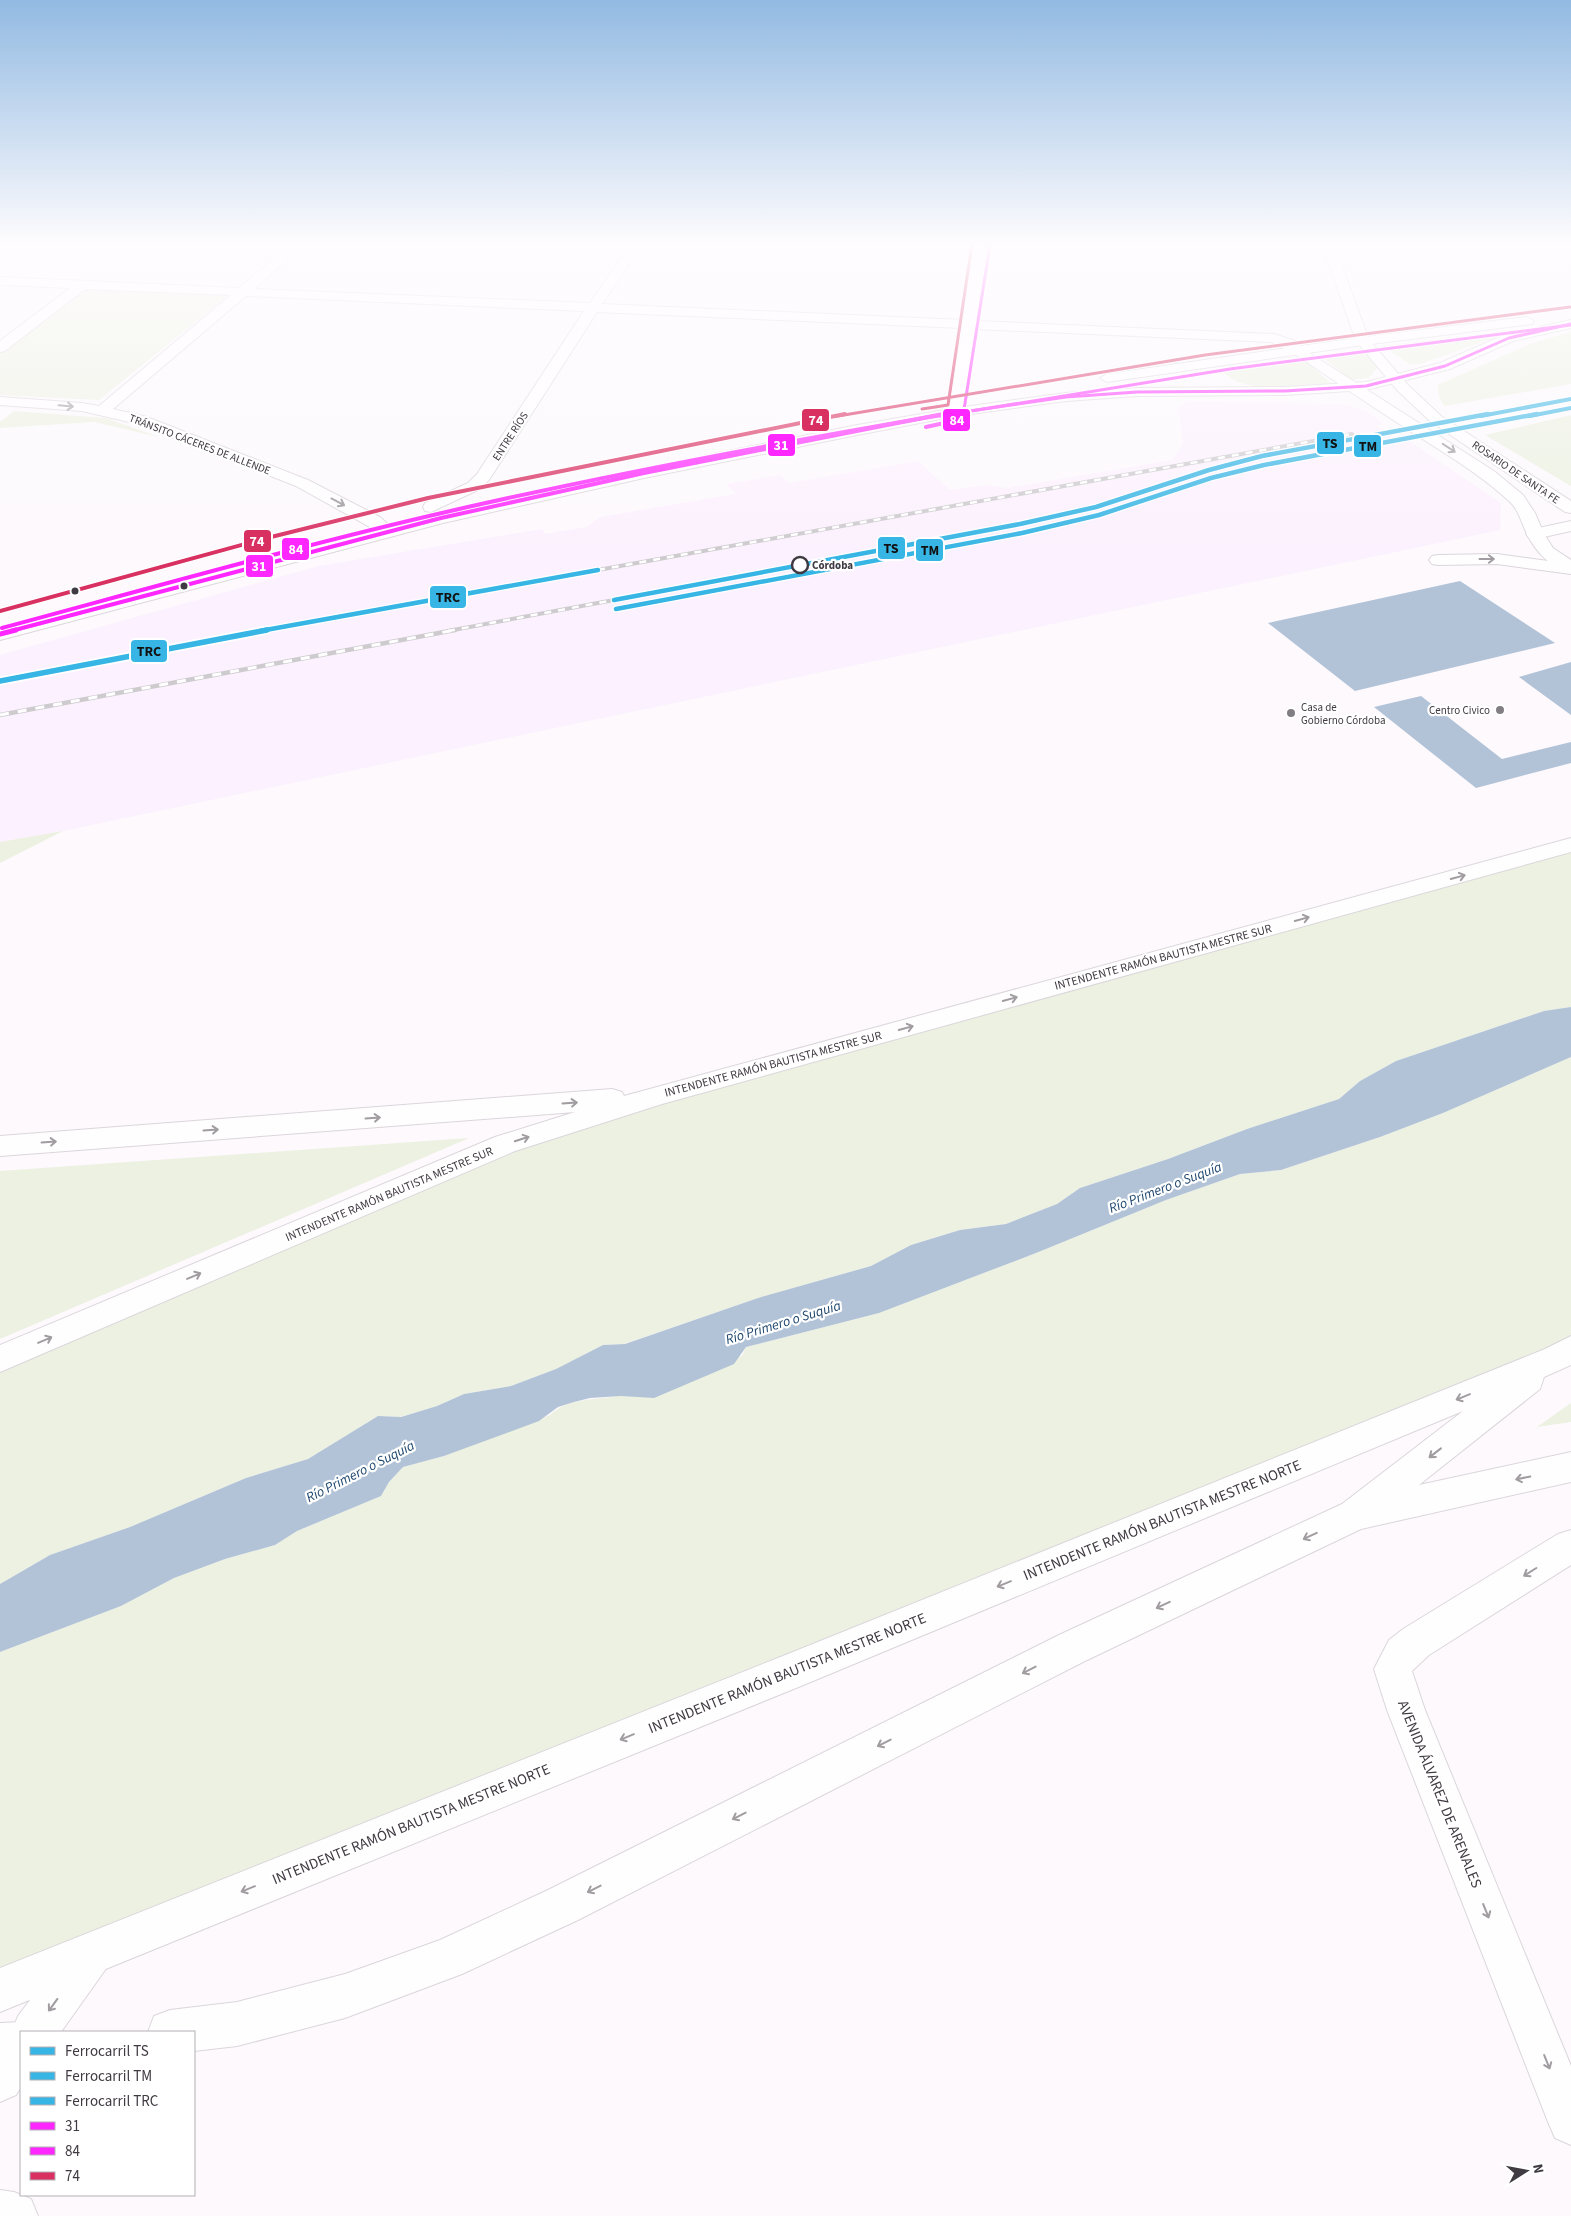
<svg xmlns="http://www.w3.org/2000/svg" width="1571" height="2216" font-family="'Source Sans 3',sans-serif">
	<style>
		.built { fill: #fcf1fe }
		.green { fill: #ecf1e1 }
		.water { fill: #b2c3d8 }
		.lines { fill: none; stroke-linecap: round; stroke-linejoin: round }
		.minor-casing { stroke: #dbd6db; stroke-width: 2 }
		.tertiary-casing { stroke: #dbd6db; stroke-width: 2 }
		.secondary-casing { stroke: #dbd6db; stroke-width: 2 }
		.primary-casing { stroke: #dbd6db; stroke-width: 2 }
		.minor { fill: #fffeff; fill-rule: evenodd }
		.tertiary { fill: #fffeff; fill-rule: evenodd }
		.secondary { fill: #fffeff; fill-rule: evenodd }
		.primary { fill: #fffeff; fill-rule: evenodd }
		.rail-far1-casing { stroke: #cdcbcd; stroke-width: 4 }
		.rail-casing { stroke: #cdcbcd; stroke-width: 4.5 }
		.rail-far1 { stroke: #fff; stroke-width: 2.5; stroke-dasharray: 7; stroke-linecap: butt }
		.rail { stroke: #fff; stroke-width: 3; stroke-dasharray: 9; stroke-linecap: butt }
		.bus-1-far2-casing { stroke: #fff; stroke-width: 5 }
		.bus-1-far1-casing { stroke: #fff; stroke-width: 6 }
		.bus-1-casing { stroke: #fff; stroke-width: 8 }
		.bus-2-far1-casing { stroke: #fff; stroke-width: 5 }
		.bus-2-casing { stroke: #fff; stroke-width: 6 }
		.bus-3-far1-casing { stroke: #fff; stroke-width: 5 }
		.bus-3-casing { stroke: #fff; stroke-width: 6 }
		.bus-1-far2 { stroke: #fe27ff; stroke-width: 3 }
		.bus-1-far1 { stroke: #fe27ff; stroke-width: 4 }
		.bus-1 { stroke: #fe27ff; stroke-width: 5 }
		.bus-2-far1 { stroke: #fe27ff; stroke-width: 3 }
		.bus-2 { stroke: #fe27ff; stroke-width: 4 }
		.bus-3-far1 { stroke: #d93062; stroke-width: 3 }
		.bus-3 { stroke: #d93062; stroke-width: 4 }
		.rail-1-far1-casing { stroke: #fff; stroke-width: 5.5 }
		.rail-1-casing { stroke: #fff; stroke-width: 7 }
		.rail-2-far1-casing { stroke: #fff; stroke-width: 5.5 }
		.rail-2-casing { stroke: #fff; stroke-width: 7 }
		.rail-3-far1-casing { stroke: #fff; stroke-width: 7 }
		.rail-3-casing { stroke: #fff; stroke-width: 9 }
		.rail-1-far1 { stroke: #37b5e4; stroke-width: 4 }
		.rail-1 { stroke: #37b5e4; stroke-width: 4.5 }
		.rail-2-far1 { stroke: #37b5e4; stroke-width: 4 }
		.rail-2 { stroke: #37b5e4; stroke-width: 4.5 }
		.rail-3-far1 { stroke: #37b5e4; stroke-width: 4.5 }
		.rail-3 { stroke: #37b5e4; stroke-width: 5.5 }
		.oneway { stroke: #a09ca0 }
		.stop-dot { fill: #fff; stroke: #403a42; stroke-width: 2.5 }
		.bus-dot { fill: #403a42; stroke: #fff; stroke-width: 2 }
		.poi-dot { fill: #827d83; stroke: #fff; stroke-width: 2 }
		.labels { text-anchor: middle; stroke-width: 4.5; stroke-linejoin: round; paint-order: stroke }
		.far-street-label { font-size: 11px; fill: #403a42; stroke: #fff }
		.far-stop-label { font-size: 11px; font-weight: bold; fill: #403a42; stroke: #fff; text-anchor: start }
		.far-poi-label { font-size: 11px; fill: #403a42; stroke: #fff; text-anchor: start }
		.street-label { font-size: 12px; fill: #403a42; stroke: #fff }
		.water-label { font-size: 14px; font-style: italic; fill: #20486f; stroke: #fff }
		.near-street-label { font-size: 15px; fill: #403a42; stroke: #fff }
		.line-badge { stroke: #fff; stroke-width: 2 }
		.badge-label { font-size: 14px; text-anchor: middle; font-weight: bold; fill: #fff }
		.pale-badge-label { font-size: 14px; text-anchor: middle; font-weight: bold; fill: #111 }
	</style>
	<rect width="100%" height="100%" fill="#fdf9fd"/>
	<!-- built -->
	<path class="built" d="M1188,401L1341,404L1358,408L1371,414L1383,424L1376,426L1400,441L1408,440L1501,503L1500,530L63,831L0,842V655L319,566L542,529L545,534L587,527L600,517L735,494L727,484L780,475L789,483L918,461L950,490L987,485L1008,488L1172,460L1183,444L1178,407Z"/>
	<!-- green -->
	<path class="green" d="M83,288L230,294L99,400L0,395V349Z
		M1516,330L1420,364H1410L1382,346Z
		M1571,332V384L1444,406L1439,396L1438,385L1532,343Z
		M1352,351C1363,353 1372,356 1378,367L1369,378L1352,380L1319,355Z
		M1303,359L1332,384C1303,386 1241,396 1222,370Z
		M14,411L106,418L159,437L94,422L0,428V422Z
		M1571,415V486L1485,435Z
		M63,831L0,863V842Z
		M1571,845V1007L1544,1011L1396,1061L1360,1081L1339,1099L1247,1129L1168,1159L1080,1188L1057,1204L1006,1224L960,1230L911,1245L871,1266L758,1298L624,1344L603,1345L556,1369L511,1386L464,1394L437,1406L400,1417L378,1416L308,1459L246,1478L130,1527L50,1555L0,1584V1359L505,1144Z
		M1571,1057V1349L0,1990V1652L121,1606L174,1578L225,1559L275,1545L297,1531L381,1496L389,1482L403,1467L444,1456L550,1415C570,1396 597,1401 622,1395C662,1386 702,1369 742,1356L746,1347L879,1313L1036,1253L1166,1200L1240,1174L1281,1170L1380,1137L1443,1113Z
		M469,1138L0,1339V1171Z
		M1571,1403V1422L1537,1427Z"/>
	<!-- water -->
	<path class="water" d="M1460,581L1555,643L1355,691L1268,623Z
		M1571,662V715L1519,677Z
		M1421,696L1502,759L1571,742V763L1476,788L1374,707Z
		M1571,1007V1057L1443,1113L1380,1137L1281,1170L1240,1174L1166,1200L1036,1253L879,1313L746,1347L734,1364L654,1398L621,1396L590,1398L574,1402L558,1407L539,1421L444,1456L403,1467L389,1482L381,1496L297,1531L275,1545L225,1559L174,1578L121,1606L0,1652V1584L50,1555L130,1527L246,1478L308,1459L378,1416L401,1417L437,1406L464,1394L511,1386L556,1369L603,1345L625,1344L758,1298L871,1266L911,1245L960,1230L1006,1224L1057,1204L1080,1188L1168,1159L1247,1129L1339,1099L1360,1081L1396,1061L1544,1011Z"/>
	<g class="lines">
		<defs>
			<path id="minor" d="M292,244H305L254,289L590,303L631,244H643L602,304L963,320L975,244H987L976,321L1274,334L1295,341L1307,351L1305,354H1295L1272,342L975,329L963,412L956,416L949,412L962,328L597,312L489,480L480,489L431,512L425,511L423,507L425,503L468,483L477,474L584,311L246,296L113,409L147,417L308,480L380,517L395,531L392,535L386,536L296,486L138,424L82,411L0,405V397L82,403L99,406L231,295L85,289L5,351L0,352V341L70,288L0,285V277L239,288Z
				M1571,521V531L1535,539L1529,538L1526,534L1529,530Z
				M1497,554L1571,564V574L1497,564L1438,565L1432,564L1429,560L1432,556L1438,555Z
				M1571,1530V1565L1429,1655L1412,1671L1425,1710L1571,2066V2145L1555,2138L1548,2122L1387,1710L1374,1669L1389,1640L1403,1629L1558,1534Z
				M90,1934L105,1940L111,1955L105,1970L61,2032H21V2087L16,2095L0,2102V2041L5,2034L12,2031L18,2016L75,1940Z"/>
			<path id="tertiary" d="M1322,244H1334L1369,340L1408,385L1441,416L1571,501V513L1565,512L1431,422L1398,391L1356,341Z
				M1300,347L1494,471L1523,495L1535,513L1544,534L1553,548L1571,560V573C1552,569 1535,551 1527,534C1521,522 1519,510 1509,501C1480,474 1446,454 1413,433C1373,407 1334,381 1295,354L1293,351L1295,348Z"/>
			<path id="secondary" d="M1527,317L1534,321L1532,324L1363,345L1107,382L1100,378L1107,374L1363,337Z
				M1571,320V328L1513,341L1450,369L1366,390L1285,395L1137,396L1066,401L956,416L852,436L644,478L443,523L0,640V628L441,513L644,468L852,426L956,408L1066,393L1137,388L1285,387L1366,382L1440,363L1504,335Z"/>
			<path id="primary" d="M1571,838V852L662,1104L515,1151L0,1372V1345L495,1137L575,1112L0,1156V1136L612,1089L622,1092L624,1096Z
				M1571,1336V1365L1544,1377L1540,1389L1419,1485L1571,1452V1482L1361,1529L1085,1661L578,1920L462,1974L345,2018L237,2046L194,2051V2032H148L154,2016L170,2010L237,2002L345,1974L440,1940L548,1890L1059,1635L1342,1504L1463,1411L801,1686L0,2012V1968L788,1654L1545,1349Z
				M21,2022L37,2028L38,2032H21V2066L0,2067V2023Z
				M0,2190L14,2192L31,2199L38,2216H0Z"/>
		</defs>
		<!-- minor casing -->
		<use href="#minor" class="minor-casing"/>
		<!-- tertiary casing -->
		<use href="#tertiary" class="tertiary-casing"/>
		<!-- secondary casing -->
		<use href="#secondary" class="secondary-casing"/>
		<!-- primary casing -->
		<use href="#primary" class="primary-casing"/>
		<!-- minor -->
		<use href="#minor" class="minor"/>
		<!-- tertiary -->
		<use href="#tertiary" class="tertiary"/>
		<!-- secondary -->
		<use href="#secondary" class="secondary"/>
		<!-- primary -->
		<use href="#primary" class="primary"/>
		<defs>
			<path id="rail-far1" d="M598,570L1352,434
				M448,631L614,600"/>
			<path id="rail" d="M0,715L455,630"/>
		</defs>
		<!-- rail-far1 casing -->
		<use href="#rail-far1" class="rail-far1-casing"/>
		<!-- rail casing -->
		<use href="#rail" class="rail-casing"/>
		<!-- rail-far1 -->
		<use href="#rail-far1" class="rail-far1"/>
		<!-- rail -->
		<use href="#rail" class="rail"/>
		<defs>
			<path id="bus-1-far2" d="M936,416L1066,397L1137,392L1285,391L1366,386L1445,366L1509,338L1571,324"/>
			<path id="bus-1-far1" d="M11,631L441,518L644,473L943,414"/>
			<path id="bus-1" d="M0,634L16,630"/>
			<path id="bus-2-far1" d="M940,416L1230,369L1571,325
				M963,416L990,245"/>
			<path id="bus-2" d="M926,427L958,420L964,414
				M2,628C154,587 306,544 459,509C621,472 784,442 947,414"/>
			<path id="bus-3-far1" d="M922,409L948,405L972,244
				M838,416L1205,355L1570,307"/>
			<path id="bus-3" d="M0,611L267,538L428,498L845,414"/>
		</defs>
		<!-- bus-1-far2 casing -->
		<use href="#bus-1-far2" class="bus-1-far2-casing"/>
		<!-- bus-1-far1 casing -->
		<use href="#bus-1-far1" class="bus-1-far1-casing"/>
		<!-- bus-1 casing -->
		<use href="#bus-1" class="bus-1-casing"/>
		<!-- bus-2-far1 casing -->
		<use href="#bus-2-far1" class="bus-2-far1-casing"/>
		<!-- bus-2 casing -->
		<use href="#bus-2" class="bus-2-casing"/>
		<!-- bus-3-far1 casing -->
		<use href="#bus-3-far1" class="bus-3-far1-casing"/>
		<!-- bus-3 casing -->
		<use href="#bus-3" class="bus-3-casing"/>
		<!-- bus-1-far2 -->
		<use href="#bus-1-far2" class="bus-1-far2"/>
		<!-- bus-1-far1 -->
		<use href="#bus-1-far1" class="bus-1-far1"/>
		<!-- bus-1 -->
		<use href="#bus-1" class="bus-1"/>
		<!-- bus-2-far1 -->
		<use href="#bus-2-far1" class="bus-2-far1"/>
		<!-- bus-2 -->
		<use href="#bus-2" class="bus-2"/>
		<!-- bus-3-far1 -->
		<use href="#bus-3-far1" class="bus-3-far1"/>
		<!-- bus-3 -->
		<use href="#bus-3" class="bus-3"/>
		<defs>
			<path id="rail-1-far1" d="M1481,416L1571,399"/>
			<path id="rail-1" d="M614,600L1020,524L1096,507L1209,470L1262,456L1488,414"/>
			<path id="rail-2-far1" d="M1530,416L1571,408"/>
			<path id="rail-2" d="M616,609L1022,533L1099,515L1211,478L1264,465L1537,414"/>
			<path id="rail-3-far1" d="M260,631L598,570"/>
			<path id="rail-3" d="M0,681L267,630"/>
		</defs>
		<!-- rail-1-far1 casing -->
		<use href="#rail-1-far1" class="rail-1-far1-casing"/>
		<!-- rail-1 casing -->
		<use href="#rail-1" class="rail-1-casing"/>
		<!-- rail-2-far1 casing -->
		<use href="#rail-2-far1" class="rail-2-far1-casing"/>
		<!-- rail-2 casing -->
		<use href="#rail-2" class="rail-2-casing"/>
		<!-- rail-3-far1 casing -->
		<use href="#rail-3-far1" class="rail-3-far1-casing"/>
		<!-- rail-3 casing -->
		<use href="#rail-3" class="rail-3-casing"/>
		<!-- rail-1-far1 -->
		<use href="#rail-1-far1" class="rail-1-far1"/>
		<!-- rail-1 -->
		<use href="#rail-1" class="rail-1"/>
		<!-- rail-2-far1 -->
		<use href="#rail-2-far1" class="rail-2-far1"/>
		<!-- rail-2 -->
		<use href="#rail-2" class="rail-2"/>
		<!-- rail-3-far1 -->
		<use href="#rail-3-far1" class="rail-3-far1"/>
		<!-- rail-3 -->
		<use href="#rail-3" class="rail-3"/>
	</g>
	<!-- one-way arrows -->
	<defs><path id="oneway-shaft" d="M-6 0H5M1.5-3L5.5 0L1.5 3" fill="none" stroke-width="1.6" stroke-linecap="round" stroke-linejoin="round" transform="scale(1.25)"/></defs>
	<g class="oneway">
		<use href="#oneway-shaft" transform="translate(66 406) rotate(5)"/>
		<use href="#oneway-shaft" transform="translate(1449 448) rotate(33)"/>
		<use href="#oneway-shaft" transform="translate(338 502) rotate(28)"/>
		<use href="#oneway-shaft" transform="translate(1487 559)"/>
		<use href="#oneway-shaft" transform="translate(1458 877) rotate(-15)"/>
		<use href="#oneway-shaft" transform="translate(1302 919) rotate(-15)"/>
		<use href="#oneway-shaft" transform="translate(1010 999) rotate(-15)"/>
		<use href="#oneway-shaft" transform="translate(906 1028) rotate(-15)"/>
		<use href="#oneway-shaft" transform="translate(570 1103) rotate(-4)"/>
		<use href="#oneway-shaft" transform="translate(373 1118) rotate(-4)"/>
		<use href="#oneway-shaft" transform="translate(211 1130) rotate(-4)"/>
		<use href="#oneway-shaft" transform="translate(522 1139) rotate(-18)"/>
		<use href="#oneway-shaft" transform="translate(49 1142) rotate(-4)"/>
		<use href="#oneway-shaft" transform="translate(194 1276) rotate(-23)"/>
		<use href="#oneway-shaft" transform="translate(45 1340) rotate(-23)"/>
		<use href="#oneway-shaft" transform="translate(1463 1397) rotate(158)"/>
		<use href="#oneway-shaft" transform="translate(1435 1453) rotate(142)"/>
		<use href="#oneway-shaft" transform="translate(1523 1478) rotate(168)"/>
		<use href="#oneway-shaft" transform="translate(1310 1536) rotate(155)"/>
		<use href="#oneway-shaft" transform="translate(1530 1572) rotate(148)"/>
		<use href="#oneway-shaft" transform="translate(1004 1584) rotate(158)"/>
		<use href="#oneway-shaft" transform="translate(1163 1605) rotate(155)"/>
		<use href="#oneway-shaft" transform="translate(1029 1670) rotate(153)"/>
		<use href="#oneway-shaft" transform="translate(627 1737) rotate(158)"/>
		<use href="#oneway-shaft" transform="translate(884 1743) rotate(153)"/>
		<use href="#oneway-shaft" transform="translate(739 1816) rotate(153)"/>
		<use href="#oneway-shaft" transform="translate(248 1889) rotate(158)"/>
		<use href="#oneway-shaft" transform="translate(594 1889) rotate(153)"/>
		<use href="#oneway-shaft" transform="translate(1486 1911) rotate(68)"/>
		<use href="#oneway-shaft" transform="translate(53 2005) rotate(126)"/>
		<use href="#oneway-shaft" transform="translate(1547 2062) rotate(68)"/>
	</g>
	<!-- sky -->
	<linearGradient id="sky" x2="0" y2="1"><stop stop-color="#92bae2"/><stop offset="0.44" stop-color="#fefcfe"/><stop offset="1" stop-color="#fefcfe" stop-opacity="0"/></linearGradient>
	<rect width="1571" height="554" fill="url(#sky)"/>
	<!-- markers -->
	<circle class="stop-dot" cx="800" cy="565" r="8"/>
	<g class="bus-dot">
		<circle cx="184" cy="586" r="4.5"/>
		<circle cx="75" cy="591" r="4.5"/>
	</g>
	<g class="poi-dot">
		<circle cx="1500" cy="710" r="5"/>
		<circle cx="1291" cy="713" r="5"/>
	</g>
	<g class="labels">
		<!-- far-street labels -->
		<g class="far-street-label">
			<text transform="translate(510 436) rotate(-57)" y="4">ENTRE RÍOS</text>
			<text transform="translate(200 444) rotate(21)" y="4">TRÁNSITO CÁCERES DE ALLENDE</text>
			<text transform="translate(1516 472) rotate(34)" y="4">ROSARIO DE SANTA FE</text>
		</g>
		<!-- far-stop labels -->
		<g class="far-stop-label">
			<text x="812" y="569">Córdoba</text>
		</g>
		<!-- far-poi labels -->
		<g class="far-poi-label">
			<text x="1301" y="711">Casa de<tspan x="1301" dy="13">Gobierno Córdoba</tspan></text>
			<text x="1490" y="714" text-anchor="end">Centro Civico</text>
		</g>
		<!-- street labels -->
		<g class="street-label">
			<text transform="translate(1163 957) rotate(-15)" y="4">INTENDENTE RAMÓN BAUTISTA MESTRE SUR</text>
			<text transform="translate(773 1064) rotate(-15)" y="4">INTENDENTE RAMÓN BAUTISTA MESTRE SUR</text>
			<text transform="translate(389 1194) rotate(-23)" y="4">INTENDENTE RAMÓN BAUTISTA MESTRE SUR</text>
		</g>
		<!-- water labels -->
		<g class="water-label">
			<text transform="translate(1165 1187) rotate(-21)" y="5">Río Primero o Suquía</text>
			<text transform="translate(783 1322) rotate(-17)" y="5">Río Primero o Suquía</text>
			<text transform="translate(360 1471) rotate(-27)" y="5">Río Primero o Suquía</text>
		</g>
		<!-- near-street labels -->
		<g class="near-street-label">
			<text transform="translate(1162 1520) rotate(-22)" y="5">INTENDENTE RAMÓN BAUTISTA MESTRE NORTE</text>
			<text transform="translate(787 1673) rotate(-22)" y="5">INTENDENTE RAMÓN BAUTISTA MESTRE NORTE</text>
			<text transform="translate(1440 1794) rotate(68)" y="5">AVENIDA ÁLVAREZ DE ARENALES</text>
			<text transform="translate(411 1824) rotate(-22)" y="5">INTENDENTE RAMÓN BAUTISTA MESTRE NORTE</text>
		</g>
	</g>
	<g class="line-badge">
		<rect x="801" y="408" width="29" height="24" rx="5" fill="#d93062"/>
		<rect x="942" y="408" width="29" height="24" rx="5" fill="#fe27ff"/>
		<rect x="1316" y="431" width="29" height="24" rx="5" fill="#37b5e4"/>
		<rect x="767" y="433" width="29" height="24" rx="5" fill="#fe27ff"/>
		<rect x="1353" y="434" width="29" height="24" rx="5" fill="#37b5e4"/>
		<rect x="243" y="529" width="29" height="24" rx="5" fill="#d93062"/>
		<rect x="877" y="536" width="29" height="24" rx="5" fill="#37b5e4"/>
		<rect x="281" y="537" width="29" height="24" rx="5" fill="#fe27ff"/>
		<rect x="915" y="538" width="29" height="24" rx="5" fill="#37b5e4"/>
		<rect x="245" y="554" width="29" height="24" rx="5" fill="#fe27ff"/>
		<rect x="429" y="585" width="38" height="24" rx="5" fill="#37b5e4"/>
		<rect x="130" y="639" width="38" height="24" rx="5" fill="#37b5e4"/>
	</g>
	<g class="badge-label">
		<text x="816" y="425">74</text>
		<text x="957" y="425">84</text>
		<text x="781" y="450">31</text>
		<text x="257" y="546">74</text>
		<text x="296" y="554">84</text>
		<text x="259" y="571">31</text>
	</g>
	<g class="pale-badge-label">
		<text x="1330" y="448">TS</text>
		<text x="1368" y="451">TM</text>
		<text x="891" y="553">TS</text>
		<text x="930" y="555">TM</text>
		<text x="448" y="602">TRC</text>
		<text x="149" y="656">TRC</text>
	</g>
	<!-- legend -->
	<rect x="20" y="2031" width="175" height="165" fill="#ffffff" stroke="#b3b0b3"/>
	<rect x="30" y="2047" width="25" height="8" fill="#37b5e4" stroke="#b3b0b3"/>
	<text x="65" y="2056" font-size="15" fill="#403a42">Ferrocarril TS</text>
	<rect x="30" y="2072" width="25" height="8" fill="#37b5e4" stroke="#b3b0b3"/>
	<text x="65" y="2081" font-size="15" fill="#403a42">Ferrocarril TM</text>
	<rect x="30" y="2097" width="25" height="8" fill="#37b5e4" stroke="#b3b0b3"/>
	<text x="65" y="2106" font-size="15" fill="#403a42">Ferrocarril TRC</text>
	<rect x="30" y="2122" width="25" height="8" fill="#fe27ff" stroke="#b3b0b3"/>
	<text x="65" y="2131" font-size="15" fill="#403a42">31</text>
	<rect x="30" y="2147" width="25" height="8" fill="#fe27ff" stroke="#b3b0b3"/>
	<text x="65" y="2156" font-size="15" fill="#403a42">84</text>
	<rect x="30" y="2172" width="25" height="8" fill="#d93062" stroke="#b3b0b3"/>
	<text x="65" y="2181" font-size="15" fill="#403a42">74</text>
	<!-- north arrow -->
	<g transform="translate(1526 2171) rotate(79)" stroke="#ffffff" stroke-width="4" paint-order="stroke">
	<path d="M0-4L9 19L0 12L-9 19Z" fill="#403a42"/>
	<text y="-8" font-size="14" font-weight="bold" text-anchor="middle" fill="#403a42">N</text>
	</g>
</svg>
